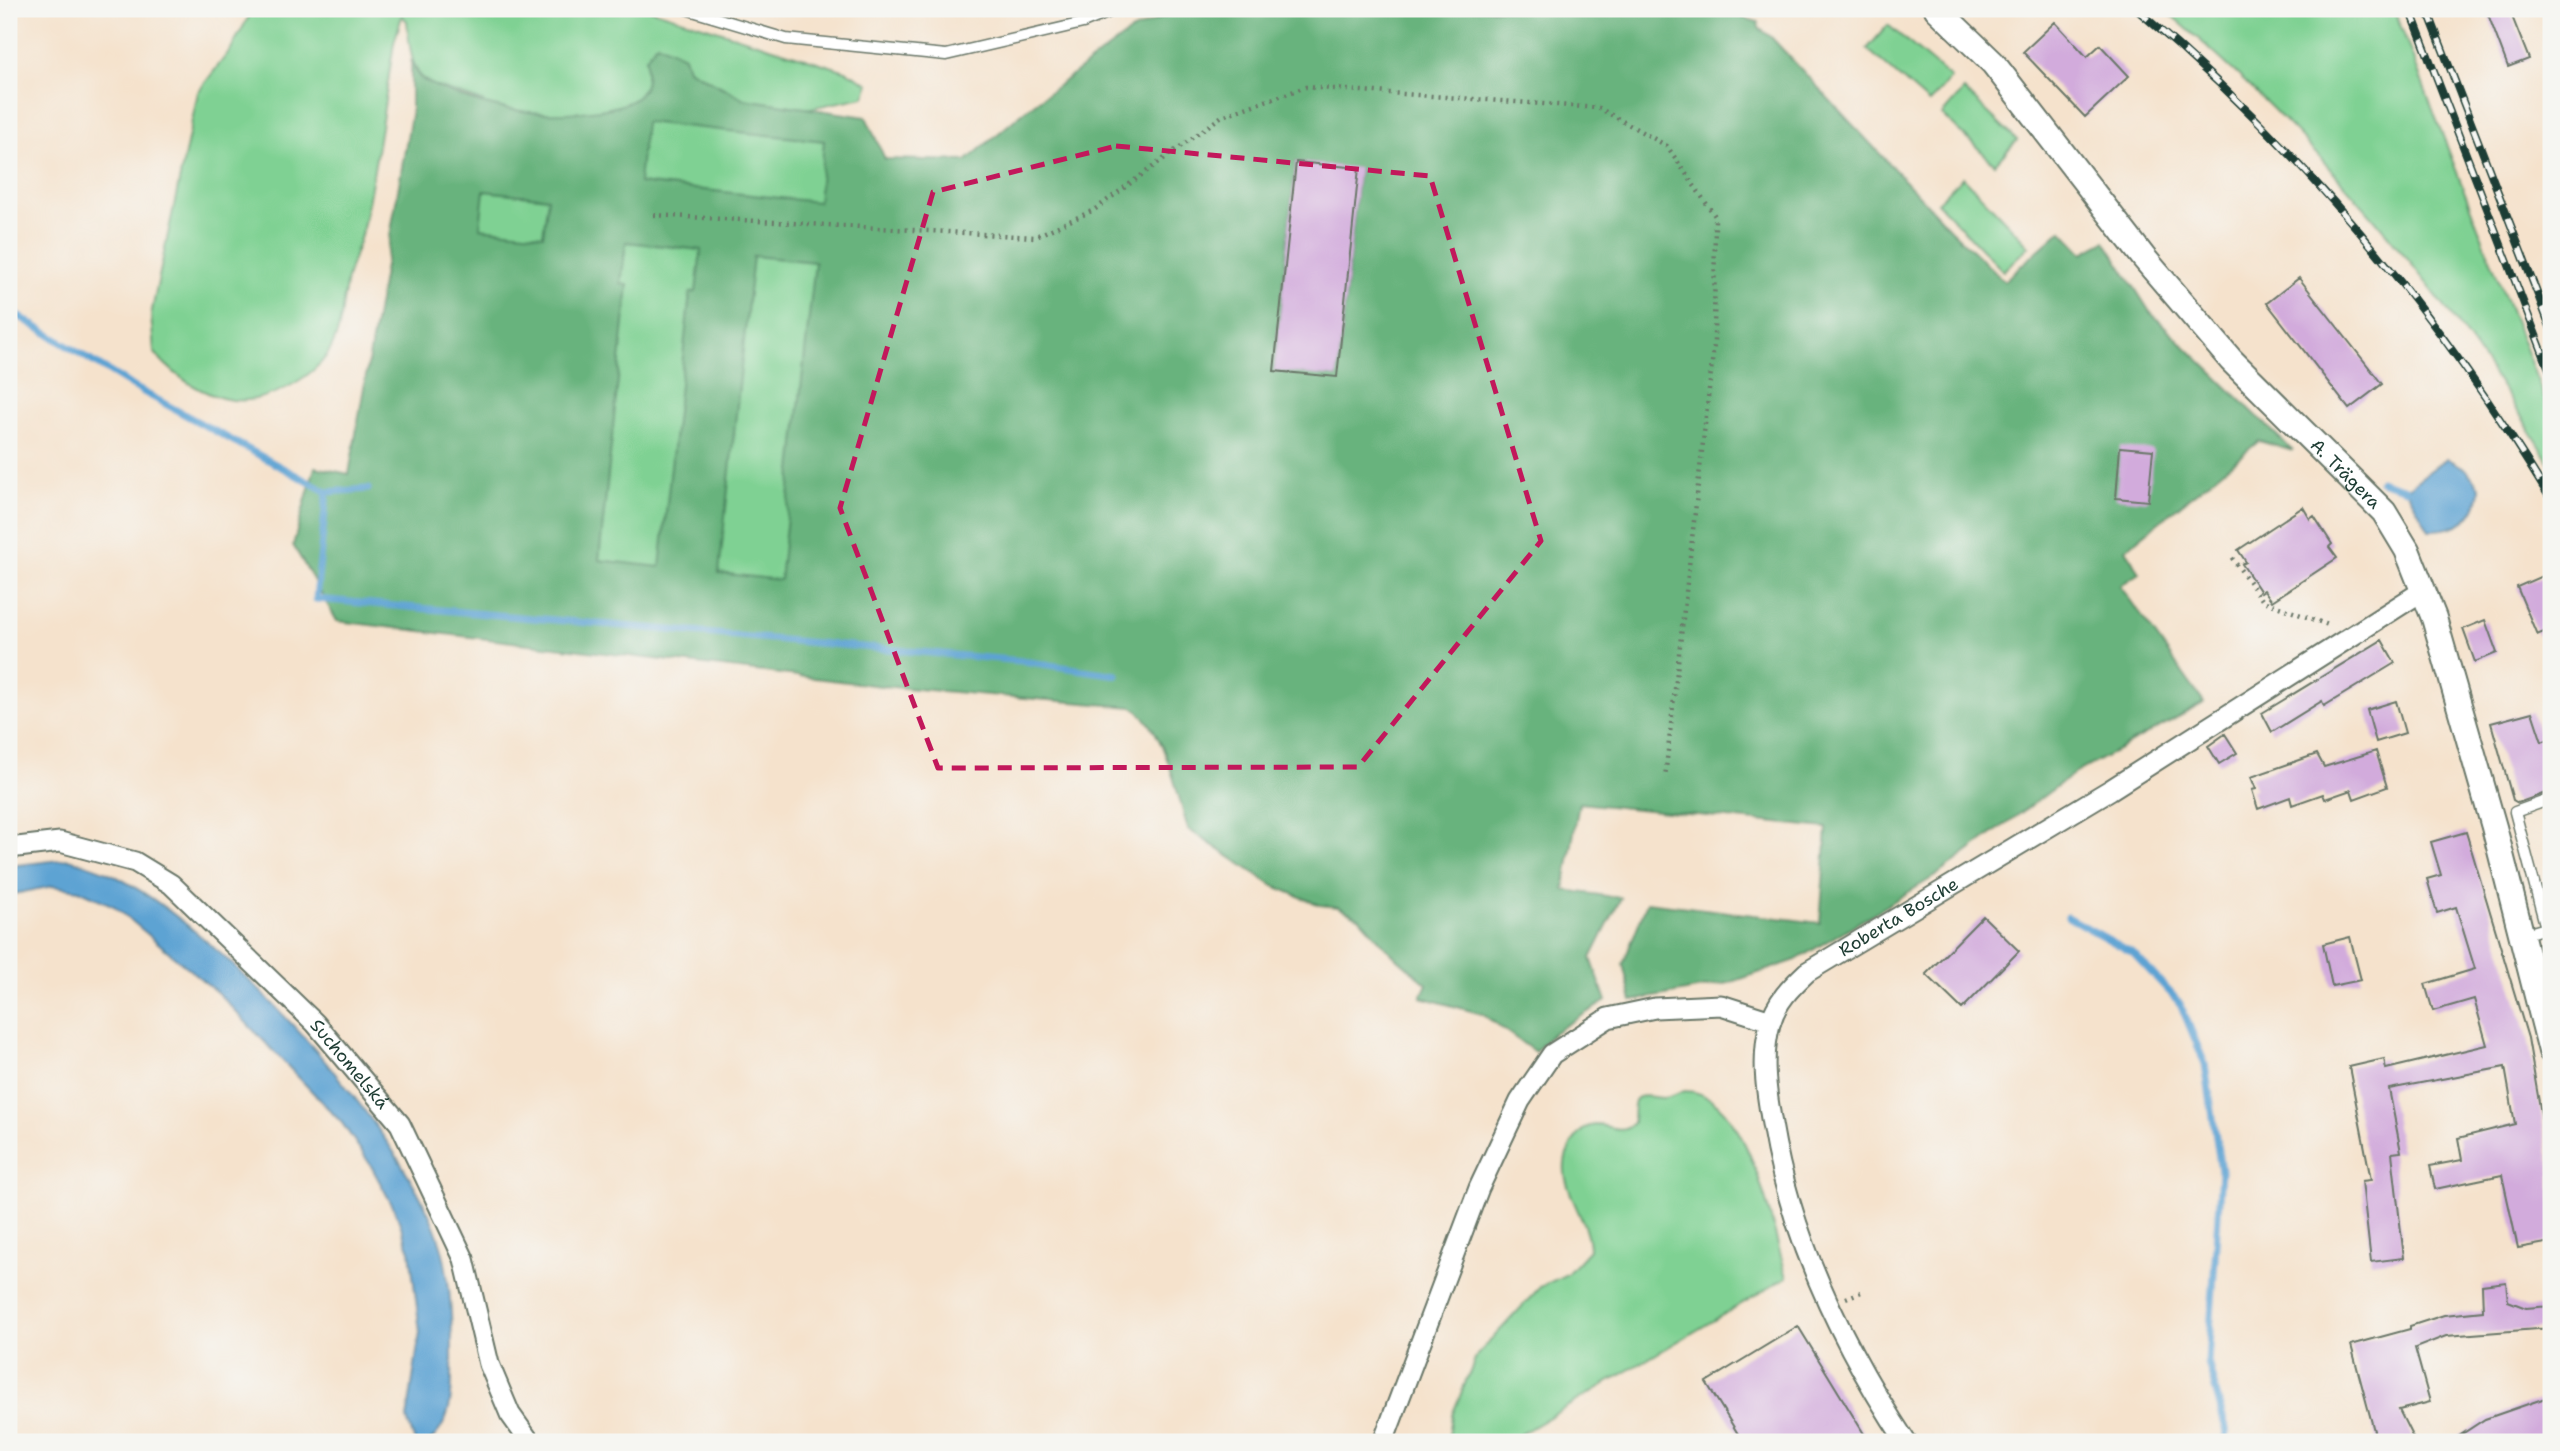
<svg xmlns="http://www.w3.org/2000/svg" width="2560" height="1451" font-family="'Shantell Sans',sans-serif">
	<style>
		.green { fill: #7fd193; stroke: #4f8764; stroke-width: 2 }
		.forest { fill: #67b37d; stroke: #437858; stroke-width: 2; fill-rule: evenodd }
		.water { fill: #5da3d3; stroke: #3e7084; stroke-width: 2 }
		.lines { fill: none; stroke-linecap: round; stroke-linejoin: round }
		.stream { stroke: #5da3d3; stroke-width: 7 }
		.building { fill: #d2abdc }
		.service-casing { stroke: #6a7769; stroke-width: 13 }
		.minor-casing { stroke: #6a7769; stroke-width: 23 }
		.tertiary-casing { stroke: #6a7769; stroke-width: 28 }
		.path { stroke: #6a7769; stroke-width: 4.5; stroke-dasharray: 2 5; stroke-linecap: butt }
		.service { stroke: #fff; stroke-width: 10 }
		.minor { stroke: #fff; stroke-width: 19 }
		.tertiary { stroke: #fff; stroke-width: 24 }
		.rail-casing { stroke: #1f3d34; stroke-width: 8 }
		.rail { stroke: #f6f6f2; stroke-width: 5; stroke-dasharray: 16; stroke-linecap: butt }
		.marked { fill: none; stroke: #c2185b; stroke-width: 5; stroke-dasharray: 14 9; stroke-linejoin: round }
		.labels { text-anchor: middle; stroke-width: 6; stroke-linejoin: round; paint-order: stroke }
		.street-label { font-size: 18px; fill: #1f3d34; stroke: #f6f6f2 }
	</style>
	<rect width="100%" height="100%" fill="#f6f6f2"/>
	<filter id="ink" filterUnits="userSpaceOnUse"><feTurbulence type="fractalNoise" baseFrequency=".0143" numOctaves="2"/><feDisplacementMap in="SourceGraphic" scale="14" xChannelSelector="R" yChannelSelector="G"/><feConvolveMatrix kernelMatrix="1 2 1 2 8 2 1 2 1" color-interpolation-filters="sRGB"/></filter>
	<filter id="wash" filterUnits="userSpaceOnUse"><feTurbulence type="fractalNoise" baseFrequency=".00686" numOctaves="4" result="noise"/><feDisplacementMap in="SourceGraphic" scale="28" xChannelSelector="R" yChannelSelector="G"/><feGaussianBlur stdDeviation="1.57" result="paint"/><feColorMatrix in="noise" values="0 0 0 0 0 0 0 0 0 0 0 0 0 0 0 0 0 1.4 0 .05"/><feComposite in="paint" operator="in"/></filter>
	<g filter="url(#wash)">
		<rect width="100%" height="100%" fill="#f5e2cc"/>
		<!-- green -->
		<path class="green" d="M253,9H649L846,71L869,84L864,97L801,110L744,99L688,69L646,58L647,82L640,94L845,130L875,170L979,172L1287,56L1610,764L380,568L483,102C422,80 413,91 407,21L402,16L394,43C384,105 376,167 363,228C359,245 351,262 347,279C341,306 343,331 327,355C313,376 280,394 255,399C218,407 177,380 154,352L151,315L198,92L231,49Z
			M2164,9H2394L2551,416V464C2449,295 2315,136 2164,9Z
			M1888,25L1951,78L1929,103L1867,49Z
			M1964,90L2017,140L1995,164L1942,115Z
			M1963,177L2029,246L2003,271L1937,202Z
			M1685,1091C1749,1091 1771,1227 1787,1277L1507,1442H1448L1452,1415L1477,1355L1540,1287L1567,1274L1589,1250C1589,1216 1554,1184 1568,1152C1591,1100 1613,1143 1633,1123C1634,1092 1634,1095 1663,1098C1670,1098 1678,1093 1685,1091Z"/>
		<!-- forest -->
		<path class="forest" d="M1181,9H1729L1744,18L1758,22L1759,28L1771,37L1950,229L2004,281L2061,230L2083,253L2105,241L2150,312L2293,451L2259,441L2126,549L2139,573L2120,586L2204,703L2072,775L1937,875L1796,960L1729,983L1632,1001L1623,964L1647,902L1820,923L1827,828L1579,803L1564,890L1621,898L1591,958L1606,1001L1553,1033L1535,1052L1482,1014L1421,997L1427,984L1389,951L1359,917L1338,907L1320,905L1274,886L1188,829C1177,794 1165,726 1132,707L881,686L337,621L293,545L315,467L349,474L411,115V60C414,68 417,77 425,81C452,96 492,108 522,111C548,115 617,114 637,97C649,87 646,73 646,58L657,43L684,56L688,69L744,99L866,117L885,159L966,161L1027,109L1131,31ZM645,122L824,141L818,202L639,183ZM1296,162L1359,169L1337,377L1274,370ZM484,191L548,198L543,235L480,228ZM626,242L701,250L696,292L690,293L660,567L599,560L628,285L621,284ZM753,256L815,262L780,580L719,573Z"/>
		<!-- water -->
		<path class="water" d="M2447,458L2466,469L2480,488C2478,519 2458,530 2429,530L2406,489Z
			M69,859C82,863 96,867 109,873C216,924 411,1135 442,1249C450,1281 452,1316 452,1349C452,1383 456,1419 429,1442H415L407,1419L420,1332L410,1251L395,1210L370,1164L342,1123L219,994L114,906L79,890L53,886L9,895V866Z"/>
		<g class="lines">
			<!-- stream -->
			<path class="stream" d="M9,310L134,387L327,492L316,599L1022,661L1117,675
				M2380,481L2406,489
				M327,492L368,489
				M2068,917L2133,953L2180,1003L2205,1064L2221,1171L2208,1362L2227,1433L2225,1442"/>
		</g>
		<g id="blocks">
			<!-- building -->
			<path class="building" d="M2486,9H2509L2529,59L2508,67Z
				M2055,22L2087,57L2100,45L2129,76L2085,117L2023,52Z
				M1296,162L1359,168L1337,377L1274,371Z
				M2299,278L2382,384L2349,409L2267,303Z
				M2120,447L2153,450L2148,501L2116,498Z
				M2303,507L2310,519L2314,516L2332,544L2329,547L2337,558L2272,601L2264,590L2261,592L2242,564L2246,562L2238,550Z
				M2542,576L2551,599V629L2537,635L2517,587Z
				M2485,620L2497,653L2475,662L2463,629Z
				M2382,640L2395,663L2324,706L2322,701L2272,732L2262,713Z
				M2396,701L2405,733L2376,742L2367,710Z
				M2532,712L2542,742L2551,738V791L2518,803L2513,800L2491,723Z
				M2225,734L2237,753L2219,764L2208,746Z
				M2376,751L2387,787L2354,799L2351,790L2325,799L2323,794L2292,805L2290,797L2258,809L2252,790L2256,789L2251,777L2317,754L2324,767Z
				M2466,832L2528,1038L2551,1172V1242L2518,1248L2502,1175L2435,1189L2430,1166L2462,1160L2458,1138L2515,1124L2505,1067L2389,1089L2401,1152L2392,1153L2404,1258L2371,1262L2362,1181L2371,1180L2349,1067L2384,1059L2386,1069L2487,1045L2474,999L2433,1011L2425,984L2475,969L2456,907L2437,913L2427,879L2441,875L2431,842Z
				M1983,916L2019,951L1962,1009L1926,974Z
				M2350,937L2361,980L2332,986L2323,944Z
				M2506,1282L2508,1301L2526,1308L2551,1306V1328L2446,1336L2415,1348L2430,1402L2399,1410L2415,1442H2377L2351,1345L2410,1329V1326L2444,1315L2483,1311L2482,1285Z
				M1798,1326L1869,1442H1743L1706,1382Z
				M2551,1396V1438L2541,1442H2450L2485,1419Z"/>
		</g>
	</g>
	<g filter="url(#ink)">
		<use href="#blocks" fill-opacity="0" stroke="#6a7769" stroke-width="2"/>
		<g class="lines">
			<defs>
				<path id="service" d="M686,9L786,39L946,55L1083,23L1117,9
					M2522,935L2546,928L2515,812L2551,799"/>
				<g id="minor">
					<path id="s1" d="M9,848L60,842L135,862L171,884L315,1023L400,1124L464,1259L489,1364L510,1414L530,1442"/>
					<path d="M1383,1442L1479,1188L1520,1101L1552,1054L1608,1018L1655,1008L1721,1005L1771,1021"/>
					<path id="s2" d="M1906,1442C1842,1345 1791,1239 1772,1124C1766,1090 1761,1058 1770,1024C1776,1002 1791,987 1807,972L2110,790L2424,590"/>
				</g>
				<g id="tertiary">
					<path id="s3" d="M1937,9L1993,63L2144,258L2231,360L2384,512L2407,550L2434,618L2494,827L2551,1051"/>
				</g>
			</defs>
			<!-- service casing -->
			<use href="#service" class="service-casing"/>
			<!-- minor casing -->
			<use href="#minor" class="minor-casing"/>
			<!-- tertiary casing -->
			<use href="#tertiary" class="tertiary-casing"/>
			<!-- path -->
			<path class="path" d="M654,215L1034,237L1094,210L1222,116L1306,87L1599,108L1667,146L1715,216L1714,345L1665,777
				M2232,558L2263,601L2331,626
				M1846,1298L1864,1291"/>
			<!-- service -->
			<use href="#service" class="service"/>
			<!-- minor -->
			<use href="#minor" class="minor"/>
			<!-- tertiary -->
			<use href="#tertiary" class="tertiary"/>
			<defs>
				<path id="rail" d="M2136,9C2301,148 2440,315 2551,500
					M2410,9L2551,374
					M2427,9L2551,329"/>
			</defs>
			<!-- rail casing -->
			<use href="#rail" class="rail-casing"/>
			<!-- rail -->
			<use href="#rail" class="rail"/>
		</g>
	</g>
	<!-- marked area -->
	<path class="marked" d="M1116,146L1430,176L1541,541L1358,767L938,768L840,508L933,192Z"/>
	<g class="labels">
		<!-- street labels -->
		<g class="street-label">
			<text dy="6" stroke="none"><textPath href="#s3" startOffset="620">A. Trägera</textPath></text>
			<text dy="6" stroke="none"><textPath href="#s2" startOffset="620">Roberta Bosche</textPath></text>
			<text dy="6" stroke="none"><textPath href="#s1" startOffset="425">Suchomelská</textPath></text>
		</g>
	</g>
	<!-- margin -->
	<rect width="2560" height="1451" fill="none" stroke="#f6f6f2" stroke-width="35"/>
</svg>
